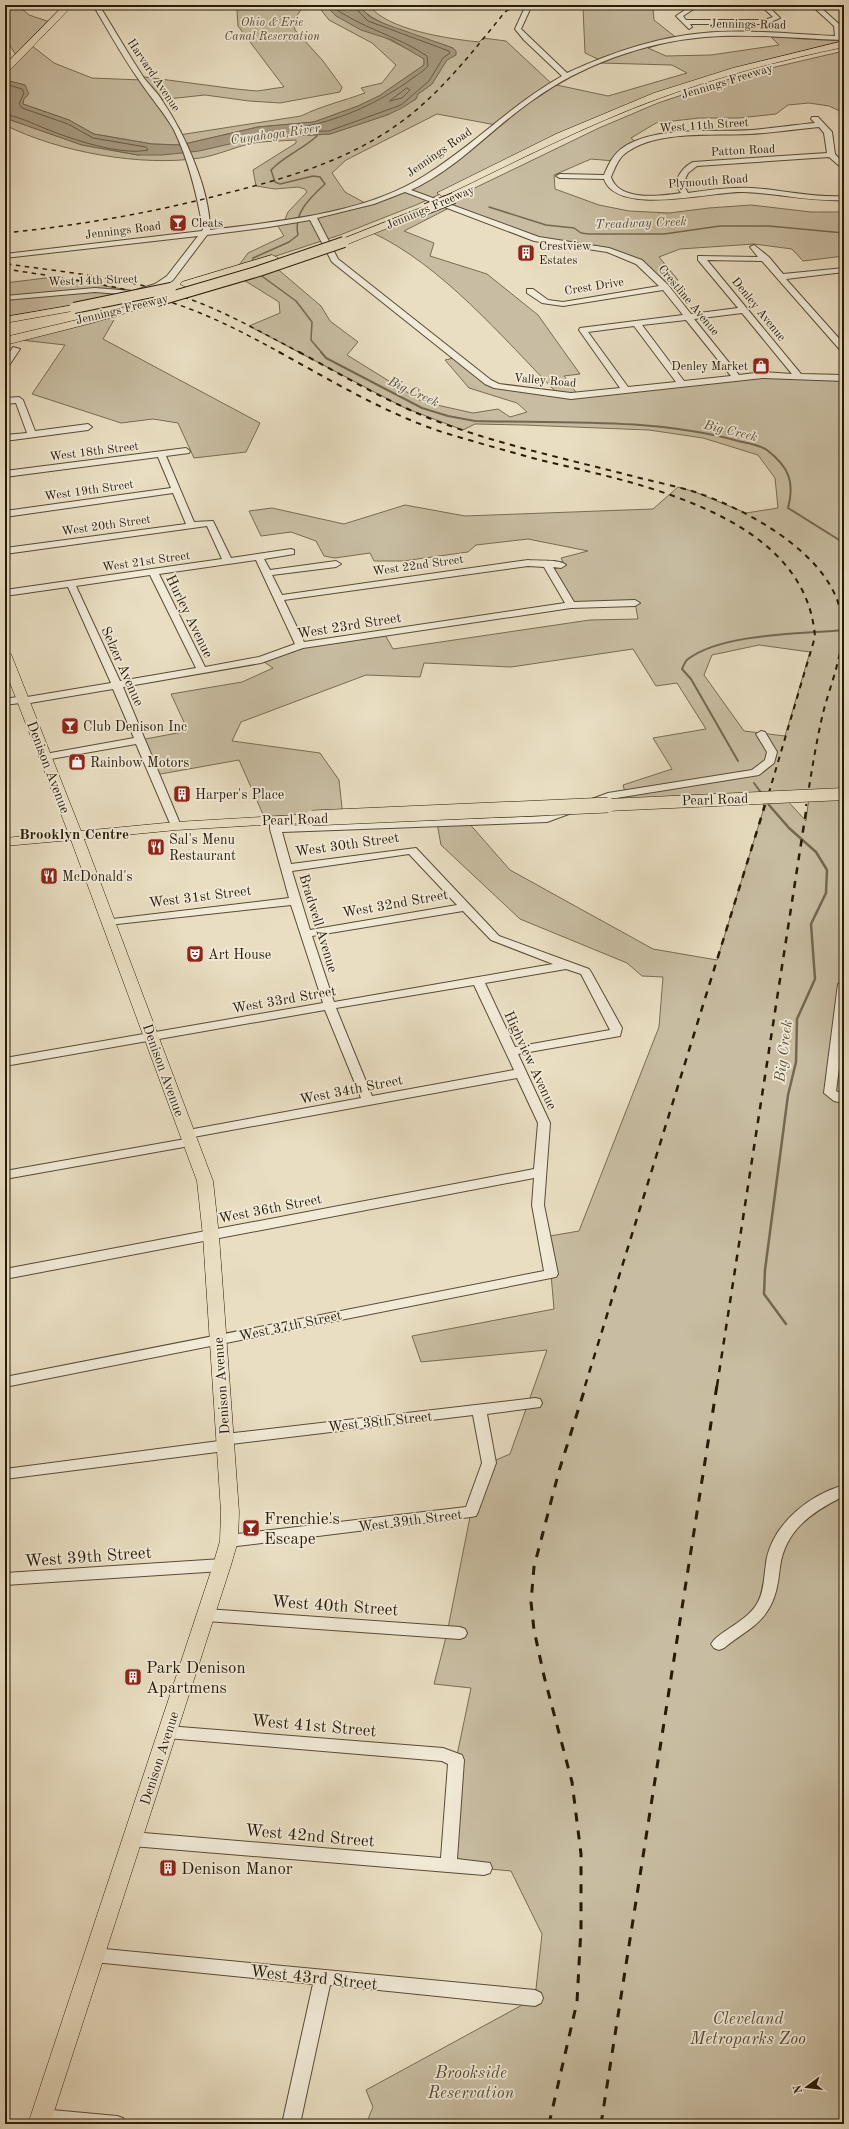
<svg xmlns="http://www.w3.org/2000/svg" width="849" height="2129" font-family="'Old Standard TT',serif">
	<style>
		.green { fill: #c8bda2; stroke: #786c54; fill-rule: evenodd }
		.water { fill: #a79b82; stroke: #746751 }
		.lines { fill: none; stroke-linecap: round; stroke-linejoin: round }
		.shore { stroke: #685a44; stroke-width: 1 }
		.stream-far2 { stroke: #746751; stroke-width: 1.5 }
		.stream-far1 { stroke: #746751; stroke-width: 2 }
		.stream { stroke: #746751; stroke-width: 2.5 }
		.minor-casing { stroke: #584b36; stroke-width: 2 }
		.major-casing { stroke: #281a07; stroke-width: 1 }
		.highway-casing { stroke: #281a07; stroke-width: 1 }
		.minor { fill: #f1ead7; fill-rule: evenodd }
		.major { fill: #e9dec2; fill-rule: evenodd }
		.highway { fill: #e9dec2; fill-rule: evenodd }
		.rail-far3 { stroke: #281a07; stroke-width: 1.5; stroke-dasharray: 4.5 4.5; stroke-linecap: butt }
		.rail-far2 { stroke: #281a07; stroke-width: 2; stroke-dasharray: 5.5 5.5; stroke-linecap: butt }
		.rail-far1 { stroke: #281a07; stroke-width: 2.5; stroke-dasharray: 7 7; stroke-linecap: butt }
		.rail { stroke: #281a07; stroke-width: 3; stroke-dasharray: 9 9; stroke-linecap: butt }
		.major-bridge-far1-casing { stroke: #281a07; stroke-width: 13; stroke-linecap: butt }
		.major-bridge-casing { stroke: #281a07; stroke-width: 16; stroke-linecap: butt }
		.highway-bridge-casing { stroke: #281a07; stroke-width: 12; stroke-linecap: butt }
		.major-bridge-far1 { stroke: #e9dec2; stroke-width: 12 }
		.major-bridge { stroke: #e9dec2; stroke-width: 15 }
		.highway-bridge { stroke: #e9dec2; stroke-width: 10 }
		.labels { text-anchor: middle; stroke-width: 3.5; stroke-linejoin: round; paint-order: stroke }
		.far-park-label { font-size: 12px; font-style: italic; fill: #584b36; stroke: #f1ead7 }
		.far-street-label { font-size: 12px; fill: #281a07; stroke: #f1ead7 }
		.far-poi-label { font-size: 12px; fill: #281a07; stroke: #f1ead7; text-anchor: start }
		.far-water-label { font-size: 13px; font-style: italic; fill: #5b4e38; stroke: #f1ead7 }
		.street-label { font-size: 14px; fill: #281a07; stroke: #f1ead7 }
		.poi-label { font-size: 14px; fill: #281a07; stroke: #f1ead7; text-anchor: start }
		.neighbourhood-label { font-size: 15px; font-weight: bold; fill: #281a07; stroke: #f1ead7 }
		.water-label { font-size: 15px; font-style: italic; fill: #5b4e38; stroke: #f1ead7 }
		.near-poi-label { font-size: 17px; fill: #281a07; stroke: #f1ead7; text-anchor: start }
		.near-street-label { font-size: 17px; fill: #281a07; stroke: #f1ead7 }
		.near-park-label { font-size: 17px; font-style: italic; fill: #584b36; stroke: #f1ead7 }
	</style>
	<rect width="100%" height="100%" fill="#e9dec2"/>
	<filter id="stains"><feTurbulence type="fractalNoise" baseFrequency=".005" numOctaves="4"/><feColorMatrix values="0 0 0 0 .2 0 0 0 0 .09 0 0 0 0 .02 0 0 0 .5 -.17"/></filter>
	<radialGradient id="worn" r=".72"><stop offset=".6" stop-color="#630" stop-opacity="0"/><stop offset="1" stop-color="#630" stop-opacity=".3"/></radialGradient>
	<!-- green -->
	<path class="green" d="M5,5H17L29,15L53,23L31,45L54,63L92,78L142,80L141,78L145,77L236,89L257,91L284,87L238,26L237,11L240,5H325L326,7L415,53L424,59V65L379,96L358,106L314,122L258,127L180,145L152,144L94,134L69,120L23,104L25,85L5,80V67L18,58L5,38ZM305,5L318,6L329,20L372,43L396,65L382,83L361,88L365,93C343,101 321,106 301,116L179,135L158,100L205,95L249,101L280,103L340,92L342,87L323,61L295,30C292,19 298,14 305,5Z
		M358,5H369C386,30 450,39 479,42L483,38L506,41L552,84L608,96L687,73L672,65L599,63L602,61L585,53L583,8L568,5H661L653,9L654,20L678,39L648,48L666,56L711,55L779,45L771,37L839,38L836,23H844V44L820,49L658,95L416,205L340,235L236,269L248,253L284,236L276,223L284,222L288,212L307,192L305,189L298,187L275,189L256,186L253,170L296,143V140C282,141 267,141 253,143C235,147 218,155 200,158C142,167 58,152 5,125V118L82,145L138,155L256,138L330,134L387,115L416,99L418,94L432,84L453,48C426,38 375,27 358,5ZM437,114L496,125L427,178L405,190L365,203L345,192L332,173L346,160Z
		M844,51V113L829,106L809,103L788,105L776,114L739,118H699L656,123L631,138L638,144L614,161L591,159L554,175L555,189L599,205L629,211L669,213L709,208L751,205L811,212H844V256L803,261L792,249L754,244L680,249L659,257L678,280L660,282C625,243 582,252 537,239C508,230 480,217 451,207L404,231L434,243L430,256L487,274L538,315L580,374L564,376L578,395L763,375L844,378V794L784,797L806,821L809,797L844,796V2124H366L373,2107L366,2090L535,1998L542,1934L511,1871L449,1865L456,1760L471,1688L434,1684L447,1633L471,1512L489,1463L510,1454L547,1350L421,1362L412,1336L554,1309L551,1274L544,1237L579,1231L659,1027L663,977L642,976L627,963L520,919L441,845L435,812L464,811L467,821L510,870L653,949L717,960L763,811L764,797L628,803L623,785L672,769L653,738L706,729L677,683L656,686L633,649L511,667L424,663L420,677L366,675L241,722L232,741L320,753L339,780L343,817L265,819L239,760L155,775L140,740L188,731L171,694L242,682L273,668L261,660L301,645L384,633L393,649L590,620L638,619L635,603L571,605L546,563L564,564L561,558L588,551L528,539L476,545L468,552L403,561H374L370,553L335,558L324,556L316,541L291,532L261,536L249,511L272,508L344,524L405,505L465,516L653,509L678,487L695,492L746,513L778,508L775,478L758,455L703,438L649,430L524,425L475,424L463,430L405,408L249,326L280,313L279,302L239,277L274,266L321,306L330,321L358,342L347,355L423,402L473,413L498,409L510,417L527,412L517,403L469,388L445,360L458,357L497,386L558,394C503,338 442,265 371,232L454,198L599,128L658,103L745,74ZM759,645L810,652L785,736L744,731L704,675L712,655Z
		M54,277L145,293L5,320V283Z
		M118,313L103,339L260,423L246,452L194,458L178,423L153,419L121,423L32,394L65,345L12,339Z"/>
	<!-- water -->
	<path class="water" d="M325,5H358L370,17L385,24L453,48L456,51V55L447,60L432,84L418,94L416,99L402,108L387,115L330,134L256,138L199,151L163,155H138L82,145L5,118V80L25,85L29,94L24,99L23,104L69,120L94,134L152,144L180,145L258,127L314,122L358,106L379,96L424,65V59L392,40L361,30L336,16Z"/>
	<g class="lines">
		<!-- shore -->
		<path class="shore" d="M330,5C360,28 396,35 427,56L428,66C422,73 413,77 406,83C372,106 337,121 297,128V132L329,131L401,105L429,81L443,58L450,53L449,51L368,21L359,12L356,5
			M5,84L22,89L24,93L19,104L22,108L68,124L93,138L146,147L148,150C120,156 72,139 46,129C32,123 19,117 5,114
			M407,88L410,90L402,98L390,101Z"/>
		<!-- stream-far2 -->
		<path class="stream-far2" d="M489,207L546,225L574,228L581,233L589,234H664L720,226H769L844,233
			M253,264V258L289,242L298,235C293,213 310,198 325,184L320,177L313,176L280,184L275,182L271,170C284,156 303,149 317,136L316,133
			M259,274L296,301L312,322L311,340L322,353"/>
		<!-- stream-far1 -->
		<path class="stream-far1" d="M321,352L326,358L422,408L448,416L475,421C562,423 654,418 738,441C747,443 760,445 767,450C789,467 795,482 788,508L844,543
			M738,761L691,679L682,669C684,665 685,661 688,659C723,633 801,634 844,630
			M754,783L762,794
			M767,802L770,806"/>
		<!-- stream -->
		<path class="stream" d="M769,805L789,828L816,852L827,870L826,893L811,924L815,979L797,1019L796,1062L788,1095L765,1270L764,1294L786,1324"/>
		<defs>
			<path id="minor" d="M93,5H99C114,29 128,54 144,78C150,86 158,93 163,102C185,134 210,190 210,230C280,221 364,214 424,176C473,146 512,104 562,76L524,40L515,29L526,5H532L521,29L567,73C610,53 657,37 704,33C747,29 792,34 835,36L834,26L811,5H818L839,24L844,40C798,39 751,33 705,37C645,42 581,65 533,100C492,128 457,169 411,190L539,237L609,248L642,260L668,285L691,314L738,308L698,260V256L758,257L750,247L754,245L769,257L783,274L844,268V272L786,279L844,344V351H841L762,261L707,260L801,374L844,375V381L763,378L571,399L494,388L485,384L332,262L310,220L269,227L207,235L173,280L161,288L133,295L95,292L5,300V296L95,288L133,291L155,284L167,276L198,236L5,258V254L202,231L203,229C197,195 189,161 174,130C164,112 150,97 139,80C122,56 108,30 93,5ZM405,192L534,241L607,252L636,264L659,286L563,302L548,300L533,289H527V293L542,303L563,306L663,290L683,315L580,328L579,330L620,388L571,393L499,384L491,380L338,259L317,218L374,204ZM742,313L792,374L763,372L739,375L694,319ZM686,320L731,376L684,381L642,325ZM634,326L676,382L628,387L588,332Z
				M692,5H700L683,16L686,20H765L773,17L760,5H767L780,18L766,24H690L692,27L689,29L676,16Z
				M812,117H818L832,132L835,154L844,164V170L829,157L697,166L688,173L683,184L688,193C709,190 731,187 752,188C783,190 813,198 844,196V200C810,202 777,193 743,192C713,191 617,217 604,179L560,178L556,176L560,174L604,175C608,166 612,156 621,149C653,125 713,133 752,130C773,128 794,125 815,123L811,119ZM819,127L824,133L827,153L693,162C683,167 679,174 675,184L681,193C661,196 619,202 611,177C615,168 618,158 627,152C658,130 713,136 749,134C773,133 796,129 819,127Z
				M13,347L20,349L8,367L5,368V359Z
				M19,397L23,400L35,431L88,424L92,427L88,430L5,441V435L27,433L16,403L5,404V398Z
				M186,448L190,451L189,453L166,456L194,522L213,521L231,558L291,549L294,550V554L264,559L270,570L336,561L341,564L336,567L272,575L282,595L528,560C537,561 560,559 566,565L561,568L553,567L574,602L635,600L640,603L635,606L571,608L303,648L261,663L123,687L181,826L180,828H172L136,744L45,760L41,759L40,757L45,754L134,738L113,689L24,704L20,703L5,705V699L23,696L27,697L111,683L68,587L5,596V590L222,559L207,526L5,554V548L186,524L173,493L5,517V511L171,488L158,457L5,477V471ZM256,560L295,644L259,657L205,667L159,574ZM528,566L544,567L565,603L304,642L284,600ZM150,575L196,668L120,681L76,586Z
				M761,731L765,732L777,752L774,763L759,775L610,799L547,822L282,832L291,864L416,848L499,936L589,969L591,972L622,1028L620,1036L518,1054L550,1123L544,1205L558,1274L556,1277L5,1387V1377L544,1271L532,1205L534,1178L5,1279V1269L534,1169L538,1123L517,1078L188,1138L184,1137L182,1134L184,1131L188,1130L361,1098L325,1010L5,1066V1058L323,1003L291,905L108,925L104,924L102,922L104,920L289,898L270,829V820H278L280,826L546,816L608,793L752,770L765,760L767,752L756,734ZM409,854L457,905L310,930L292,871ZM463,911L491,940L553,964L334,1002L312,936ZM566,969L581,974L610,1030L515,1047L485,983ZM474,985L514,1070L372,1096L336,1008Z
				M844,980V1030L836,1091L844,1095V1103L834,1101L824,1093L838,984Z
				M191,1138L195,1139L197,1142L195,1145L5,1179V1171Z
				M535,1398L540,1399L542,1403L540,1407L487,1414L496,1463L478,1512L476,1516L471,1517L229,1547L224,1545L222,1541L224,1537L229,1535L466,1507L482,1463L473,1415L231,1444L232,1446L230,1450L225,1451L5,1479V1469L219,1441L218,1439L220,1435L225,1434Z
				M844,1485V1496C812,1512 785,1530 780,1567C778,1584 776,1599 766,1613C756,1628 738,1636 724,1648L719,1650L714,1648L711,1644L714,1640C728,1627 749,1619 758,1602C765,1589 764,1572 767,1557C776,1521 810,1495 844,1485Z
				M222,1559L227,1561L229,1565L227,1569L222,1571L5,1585V1573Z
				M206,1609L460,1627L465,1629L467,1633L465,1637L460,1639L206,1621L201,1619L199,1615L201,1611Z
				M167,1726L443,1748L462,1755L464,1760L457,1859L490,1863L492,1868L490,1873L484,1875L132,1846L126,1844L124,1839L126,1834L132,1832L441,1858L448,1764L442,1761L167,1738L162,1737L159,1732L162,1727Z
				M94,1948L535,1990L541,1993L543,1998L541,2003L535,2006L330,1985L300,2124H282L313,1984L94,1962L88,1960L86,1955L88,1950Z
				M41,2109L117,2116L123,2118L126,2124H38L35,2123L32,2117L35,2111Z"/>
			<path id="major" d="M64,5H73L8,72L5,73V65Z
				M5,650L11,654L81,831L176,822L312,814L319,818L312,822L176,830L84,839L213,1181L219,1236L239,1512L238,1541L231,1565L50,2124H28L213,1565L220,1541L221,1512L203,1236L197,1181L71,840L5,846V838L68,832L5,670Z"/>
			<path id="highway" d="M844,41V47C782,60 720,76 660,98C586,125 517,161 446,195L442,196L437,193L556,134L654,93L733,68Z
				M426,206L431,209L430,211L348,244H340L339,242L340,240Z
				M272,255L278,258L276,260L186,287L180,284L182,282Z
				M157,298L161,299L163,301L161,303L88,324L5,345V337L81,319Z
				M74,305L80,308L78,310L5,323V317Z"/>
		</defs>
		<!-- minor casing -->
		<use href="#minor" class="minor-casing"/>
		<!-- major casing -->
		<use href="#major" class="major-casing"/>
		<!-- highway casing -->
		<use href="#highway" class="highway-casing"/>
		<!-- minor -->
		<use href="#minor" class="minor"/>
		<!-- major -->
		<use href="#major" class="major"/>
		<!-- highway -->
		<use href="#highway" class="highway"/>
		<!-- rail-far3 -->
		<path class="rail-far3" d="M5,233C82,225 157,212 231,192C291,177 351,159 401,122C442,92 473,51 505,12L515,5
			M7,264C71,273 139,279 200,303C235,317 268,336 301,353
			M5,269C63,278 123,285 179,305C214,317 248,335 281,353"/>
		<!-- rail-far2 -->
		<path class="rail-far2" d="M279,352C332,381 385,413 442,432C475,442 507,451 540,460C636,483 806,514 815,637L765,806
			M299,352C346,377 392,405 442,423C505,446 571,460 636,477C655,482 676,486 695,492C746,509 826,552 840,609C848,646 832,678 823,713C816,743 811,775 806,806"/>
		<!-- rail-far1 -->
		<path class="rail-far1" d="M585,1386L765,805
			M717,1386L807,805"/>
		<!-- rail -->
		<path class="rail" d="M549,2124L577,2002L581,1928V1854L572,1782L544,1676L534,1630L531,1602L534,1567L559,1471L586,1385
			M601,2124L717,1385"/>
		<defs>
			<path id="major-bridge-far1" d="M586,806L844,794"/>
			<path id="major-bridge" d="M312,818L608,805"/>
			<path id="highway-bridge" d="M426,209L454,198
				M157,301L259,271L344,242
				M74,308L171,288"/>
		</defs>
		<!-- major-bridge-far1 casing -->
		<use href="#major-bridge-far1" class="major-bridge-far1-casing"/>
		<!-- major-bridge casing -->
		<use href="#major-bridge" class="major-bridge-casing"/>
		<!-- highway-bridge casing -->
		<use href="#highway-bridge" class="highway-bridge-casing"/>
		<!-- major-bridge-far1 -->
		<use href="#major-bridge-far1" class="major-bridge-far1"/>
		<!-- major-bridge -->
		<use href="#major-bridge" class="major-bridge"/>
		<!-- highway-bridge -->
		<use href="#highway-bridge" class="highway-bridge"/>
	</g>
	<!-- icons -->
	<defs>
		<symbol id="bar-square" viewBox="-11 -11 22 22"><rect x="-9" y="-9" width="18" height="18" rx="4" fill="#8f2418" stroke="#f1ead7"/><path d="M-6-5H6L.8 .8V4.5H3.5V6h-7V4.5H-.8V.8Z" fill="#fff"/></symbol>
		<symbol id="building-square" viewBox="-11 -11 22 22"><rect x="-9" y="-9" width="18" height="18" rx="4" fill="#8f2418" stroke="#f1ead7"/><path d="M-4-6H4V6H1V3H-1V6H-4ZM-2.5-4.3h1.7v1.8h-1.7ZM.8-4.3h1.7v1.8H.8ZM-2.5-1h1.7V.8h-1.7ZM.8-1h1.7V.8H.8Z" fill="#fff"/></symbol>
		<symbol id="shop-square" viewBox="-11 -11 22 22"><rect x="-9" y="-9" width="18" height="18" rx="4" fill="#8f2418" stroke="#f1ead7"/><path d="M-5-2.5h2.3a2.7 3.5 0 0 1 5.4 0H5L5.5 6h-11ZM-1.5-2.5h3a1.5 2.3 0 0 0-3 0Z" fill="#fff"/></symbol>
		<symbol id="restaurant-square" viewBox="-11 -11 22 22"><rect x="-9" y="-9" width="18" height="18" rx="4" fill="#8f2418" stroke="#f1ead7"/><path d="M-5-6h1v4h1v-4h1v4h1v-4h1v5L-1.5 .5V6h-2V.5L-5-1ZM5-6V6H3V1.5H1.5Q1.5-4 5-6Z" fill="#fff"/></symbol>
		<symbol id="theatre-square" viewBox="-11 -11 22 22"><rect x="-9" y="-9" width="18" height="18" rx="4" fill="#8f2418" stroke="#f1ead7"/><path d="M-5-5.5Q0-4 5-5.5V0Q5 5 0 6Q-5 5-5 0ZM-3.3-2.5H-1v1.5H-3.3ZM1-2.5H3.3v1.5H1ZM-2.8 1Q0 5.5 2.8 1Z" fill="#fff"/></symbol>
	</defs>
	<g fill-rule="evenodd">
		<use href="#bar-square" x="168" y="213" width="20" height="20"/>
		<use href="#building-square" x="516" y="243" width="20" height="20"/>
		<use href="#shop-square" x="751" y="356" width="20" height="20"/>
		<use href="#bar-square" x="60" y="716" width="20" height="20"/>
		<use href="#shop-square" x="67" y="752" width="20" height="20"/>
		<use href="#building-square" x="172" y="784" width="20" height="20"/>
		<use href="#restaurant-square" x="146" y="837" width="20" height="20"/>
		<use href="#restaurant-square" x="39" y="866" width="20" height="20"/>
		<use href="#theatre-square" x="185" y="944" width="20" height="20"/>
		<use href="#bar-square" x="241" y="1518" width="20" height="20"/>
		<use href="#building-square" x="123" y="1667" width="20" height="20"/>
		<use href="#building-square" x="158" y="1858" width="20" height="20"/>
	</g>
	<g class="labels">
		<!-- far-park labels -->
		<g class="far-park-label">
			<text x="272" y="26">Ohio &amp; Erie<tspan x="272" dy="14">Canal Reservation</tspan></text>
		</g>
		<!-- far-street labels -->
		<g class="far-street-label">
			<text transform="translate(748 24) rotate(1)" y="4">Jennings Road</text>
			<text transform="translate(154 75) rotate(56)" y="4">Harvard Avenue</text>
			<text transform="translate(727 81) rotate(-17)" y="4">Jennings Freeway</text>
			<text transform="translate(704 125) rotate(-4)" y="4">West 11th Street</text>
			<text transform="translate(743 150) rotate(-3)" y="4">Patton Road</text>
			<text transform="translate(439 152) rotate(-35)" y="4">Jennings Road</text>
			<text transform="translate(708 181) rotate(-4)" y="4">Plymouth Road</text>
			<text transform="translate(430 207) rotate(-23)" y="4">Jennings Freeway</text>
			<text transform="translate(123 230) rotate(-7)" y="4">Jennings Road</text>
			<text transform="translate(93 280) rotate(-2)" y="4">West 14th Street</text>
			<text transform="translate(594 286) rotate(-9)" y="4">Crest Drive</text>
			<text transform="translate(689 300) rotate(50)" y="4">Crestline Avenue</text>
			<text transform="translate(122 309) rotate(-14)" y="4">Jennings Freeway</text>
			<text transform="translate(759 309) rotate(51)" y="4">Denley Avenue</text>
			<text transform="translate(545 380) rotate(5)" y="4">Valley Road</text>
			<text transform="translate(94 451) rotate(-7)" y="4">West 18th Street</text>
			<text transform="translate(89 490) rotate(-8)" y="4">West 19th Street</text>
			<text transform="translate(106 525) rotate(-8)" y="4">West 20th Street</text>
			<text transform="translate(146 561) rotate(-8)" y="4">West 21st Street</text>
			<text transform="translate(418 565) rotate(-8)" y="4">West 22nd Street</text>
		</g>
		<!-- far-poi labels -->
		<g class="far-poi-label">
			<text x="191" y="227">Cleats</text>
			<text x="539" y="250">Crestview<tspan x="539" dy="14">Estates</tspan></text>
			<text x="748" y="370" text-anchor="end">Denley Market</text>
		</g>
		<!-- far-water labels -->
		<g class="far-water-label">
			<text transform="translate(275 133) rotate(-8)" y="5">Cuyahoga River</text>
			<text transform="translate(641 222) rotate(-2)" y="5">Treadway Creek</text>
			<text transform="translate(414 391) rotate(25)" y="5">Big Creek</text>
			<text transform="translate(731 430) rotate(14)" y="5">Big Creek</text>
		</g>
		<!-- street labels -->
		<g class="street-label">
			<text transform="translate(190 616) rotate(64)" y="5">Hurley Avenue</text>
			<text transform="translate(349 625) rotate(-9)" y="5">West 23rd Street</text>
			<text transform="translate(123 666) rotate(66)" y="5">Selzer Avenue</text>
			<text transform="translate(49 767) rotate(69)" y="5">Denison Avenue</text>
			<text transform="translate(715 799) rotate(-2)" y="5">Pearl Road</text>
			<text transform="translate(295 819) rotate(-2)" y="5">Pearl Road</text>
			<text transform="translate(347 844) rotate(-8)" y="5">West 30th Street</text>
			<text transform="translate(200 896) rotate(-7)" y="5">West 31st Street</text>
			<text transform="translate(395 903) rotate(-10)" y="5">West 32nd Street</text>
			<text transform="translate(319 923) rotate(73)" y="5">Bradwell Avenue</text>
			<text transform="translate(284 999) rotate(-10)" y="5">West 33rd Street</text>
			<text transform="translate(531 1060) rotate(65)" y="5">Highview Avenue</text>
			<text transform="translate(164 1070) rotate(70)" y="5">Denison Avenue</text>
			<text transform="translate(351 1089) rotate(-11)" y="5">West 34th Street</text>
			<text transform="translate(270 1208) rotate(-11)" y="5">West 36th Street</text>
			<text transform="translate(290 1325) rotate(-12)" y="5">West 37th Street</text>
			<text transform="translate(221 1386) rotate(-94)" y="5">Denison Avenue</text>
			<text transform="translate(380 1421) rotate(-6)" y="5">West 38th Street</text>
			<text transform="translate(410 1520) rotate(-7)" y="5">West 39th Street</text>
			<text transform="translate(159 1758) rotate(-72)" y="5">Denison Avenue</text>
		</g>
		<!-- poi labels -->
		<g class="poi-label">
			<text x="83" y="731">Club Denison Inc</text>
			<text x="90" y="767">Rainbow Motors</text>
			<text x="195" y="799">Harper's Place</text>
			<text x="169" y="844">Sal's Menu<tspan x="169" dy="16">Restaurant</tspan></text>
			<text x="62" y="881">McDonald's</text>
			<text x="208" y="959">Art House</text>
		</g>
		<!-- neighbourhood labels -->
		<g class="neighbourhood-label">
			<text x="74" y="839">Brooklyn Centre</text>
		</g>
		<!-- water labels -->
		<g class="water-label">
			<text transform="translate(783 1051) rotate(-83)" y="5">Big Creek</text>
		</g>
		<!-- near-poi labels -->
		<g class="near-poi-label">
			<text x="264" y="1524">Frenchie's<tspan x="264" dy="20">Escape</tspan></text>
			<text x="146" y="1673">Park Denison<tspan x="146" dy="20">Apartmens</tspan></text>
			<text x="181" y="1874">Denison Manor</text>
		</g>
		<!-- near-street labels -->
		<g class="near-street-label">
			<text transform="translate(88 1556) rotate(-4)" y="6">West 39th Street</text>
			<text transform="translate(335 1605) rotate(4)" y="6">West 40th Street</text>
			<text transform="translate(314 1725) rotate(5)" y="6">West 41st Street</text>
			<text transform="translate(310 1835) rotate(5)" y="6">West 42nd Street</text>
			<text transform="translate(314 1977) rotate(6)" y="6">West 43rd Street</text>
		</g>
		<!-- near-park labels -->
		<g class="near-park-label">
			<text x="748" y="2024">Cleveland<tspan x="748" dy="20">Metroparks Zoo</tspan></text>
			<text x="471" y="2078">Brookside<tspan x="471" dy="20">Reservation</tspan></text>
		</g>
	</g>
	<!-- margin -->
	<rect width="849" height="2129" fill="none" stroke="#e9dec2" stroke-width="20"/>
	<rect x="6" y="6" width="837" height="2117" fill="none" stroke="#281a07" stroke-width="2"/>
	<rect x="10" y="10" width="829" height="2109" fill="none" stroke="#281a07"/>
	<!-- north arrow -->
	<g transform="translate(807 2087) rotate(255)" stroke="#f1ead7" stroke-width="3" paint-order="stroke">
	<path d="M0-3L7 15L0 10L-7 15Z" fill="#281a07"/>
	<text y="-6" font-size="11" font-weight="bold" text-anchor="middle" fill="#281a07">N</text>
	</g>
	<rect width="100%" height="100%" filter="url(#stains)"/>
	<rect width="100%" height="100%" fill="url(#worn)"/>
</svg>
